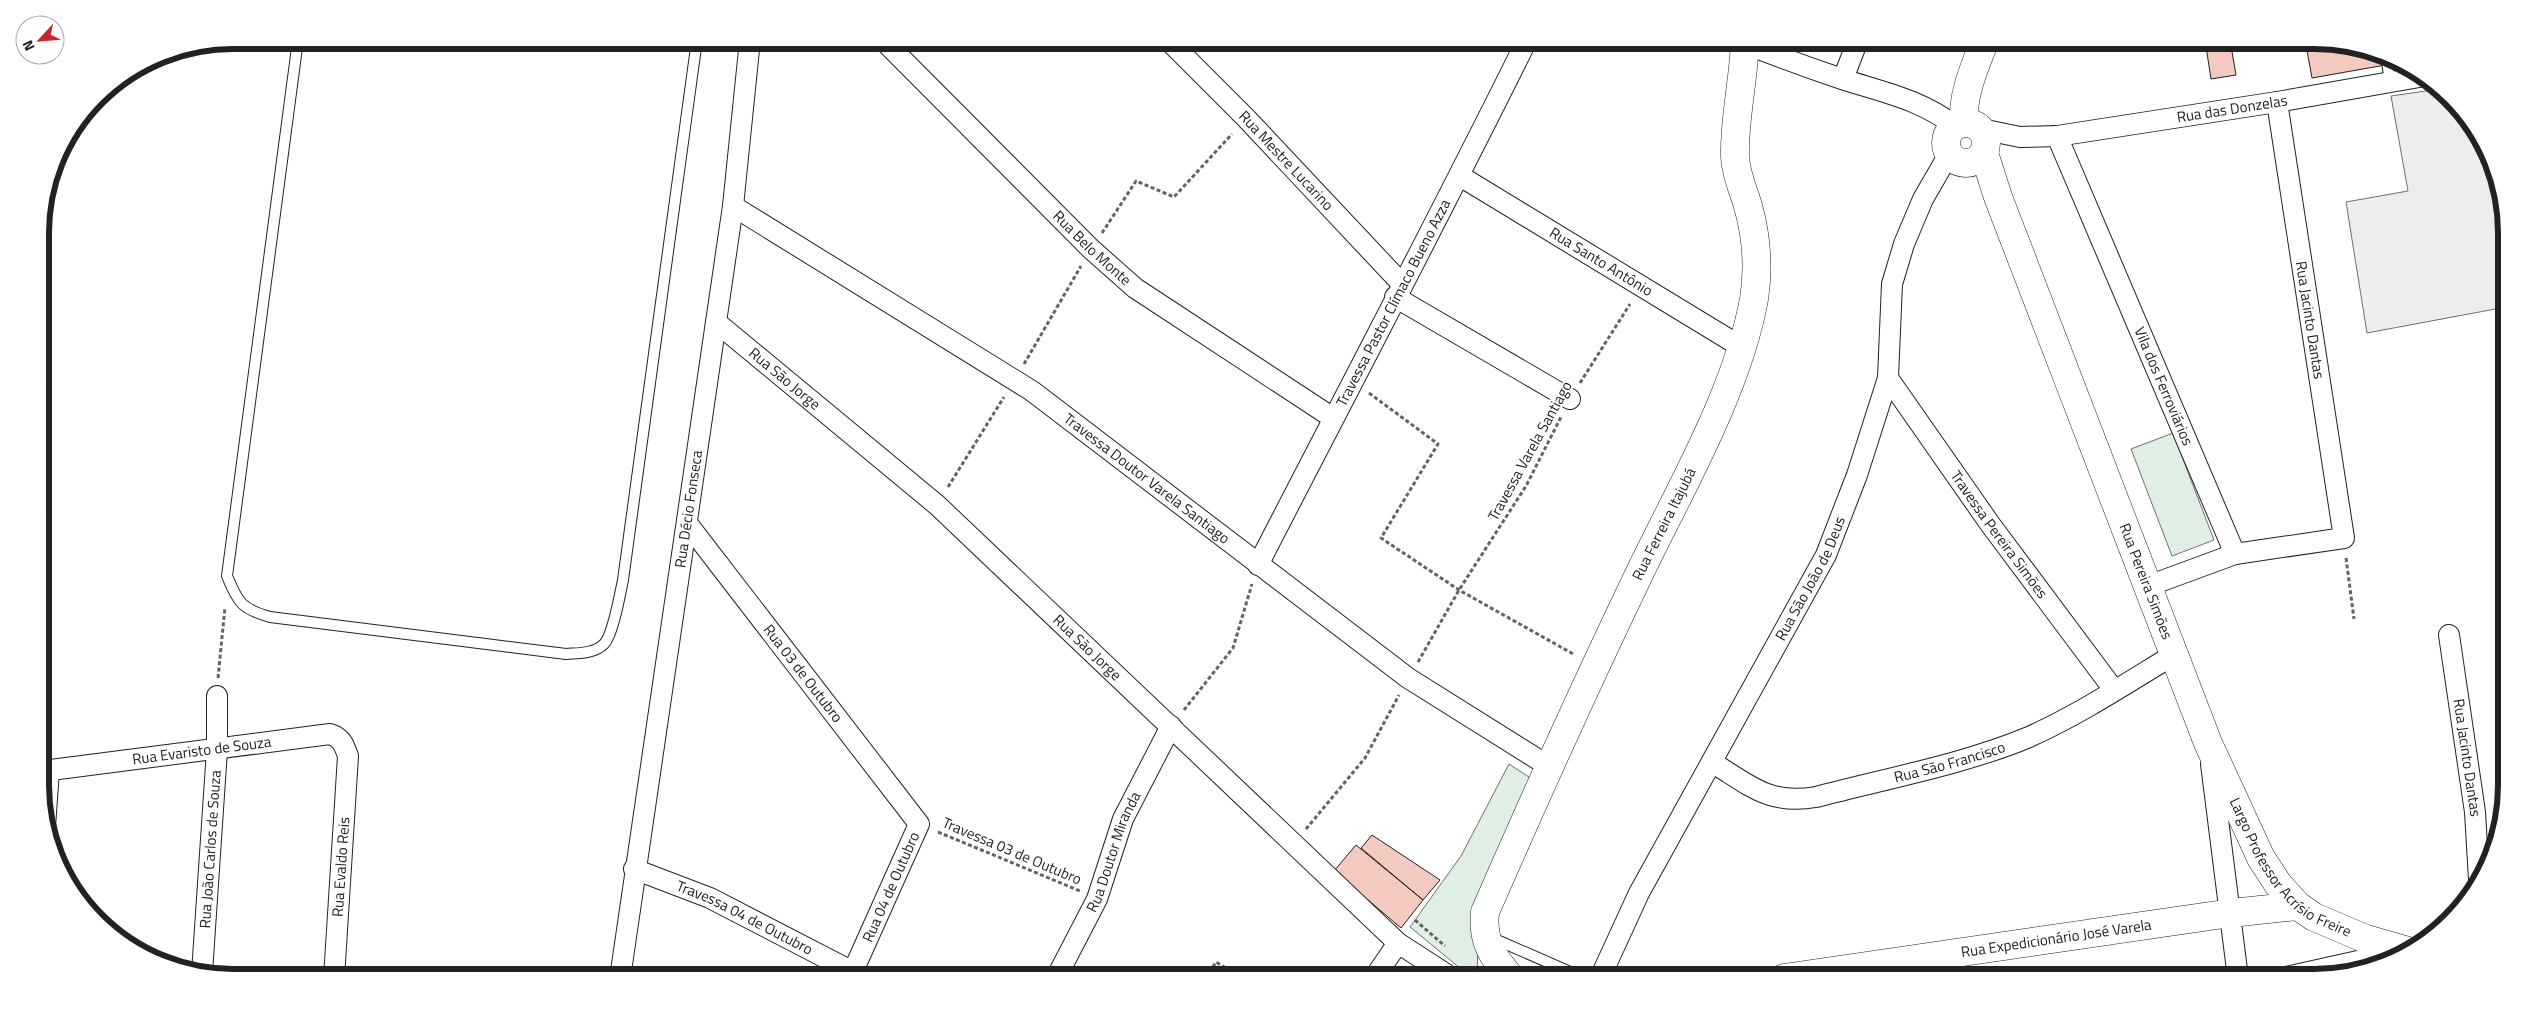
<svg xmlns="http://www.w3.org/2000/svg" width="2547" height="1018" font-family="'Titillium Web',sans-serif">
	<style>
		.green { fill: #e0efe3; stroke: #6f6f6f }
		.parking { fill: #ededed; stroke: #6f6f6f }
		.building { fill: #f3c9c0; stroke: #222 }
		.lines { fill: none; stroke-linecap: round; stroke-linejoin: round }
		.lane-casing { stroke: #222; stroke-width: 12 }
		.street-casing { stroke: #222; stroke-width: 22 }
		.secondary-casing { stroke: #222; stroke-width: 29 }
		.path { stroke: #646464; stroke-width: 3; stroke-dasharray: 4 2.5; stroke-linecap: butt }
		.lane { stroke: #fff; stroke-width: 10 }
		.street { stroke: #fff; stroke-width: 20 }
		.secondary { stroke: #fff; stroke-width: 28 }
		.labels { text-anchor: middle; stroke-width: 4; stroke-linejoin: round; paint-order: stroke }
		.street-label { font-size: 15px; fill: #222; stroke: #fff }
		.rim { fill: none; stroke: #222; stroke-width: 6 }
	</style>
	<rect width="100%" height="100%" fill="#fff"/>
	<!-- green -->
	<path class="green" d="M2173,433L2214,540L2172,556L2131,449Z
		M1509,764L1535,781L1478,941L1477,978H1472L1410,927L1461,856Z"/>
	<!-- parking -->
	<path class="parking" d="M2440,89L2459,106L2492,159L2505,207L2506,307L2367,333L2346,202L2408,191L2391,96Z"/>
	<!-- building -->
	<path class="building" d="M2205,40H2230L2236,75L2211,79Z
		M2305,40L2376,50L2389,57L2391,64L2312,78Z
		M1372,835L1440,880L1423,900L1361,848Z
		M1356,845L1423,900L1401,928L1334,871Z"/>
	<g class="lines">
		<defs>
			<path id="lane" d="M298,40L227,576C238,603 242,609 270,617L566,654C578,653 594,654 604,644C613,635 620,594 623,580L697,40
				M2386,55L2390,82
				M1490,937L1584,978"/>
			<g id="street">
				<path id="s1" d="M883,40L1091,249L1135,288L1333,418"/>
				<path id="s2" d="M1168,40L1246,118L1402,284"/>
				<path d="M1736,40C1771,54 1806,67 1842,79C1882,92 1920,99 1955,126"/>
				<path d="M1843,79L1858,40"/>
				<path id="s3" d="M1981,129L2020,137L2057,136L2277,102L2425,76"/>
				<path id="s4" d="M2057,136L2235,554L2148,586"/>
				<path id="s5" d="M1460,176L1743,348"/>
				<path id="s6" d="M733,206L1032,391L1408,678L1550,767"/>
				<path d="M1395,297L1570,399"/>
				<path id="s7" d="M716,322L937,505L1398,943L1452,978"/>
				<path id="s8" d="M1888,378L1990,524L2114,690"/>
				<path id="s9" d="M687,523L919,824L850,978"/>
				<path d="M2235,554L2344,538L2277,102"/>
				<path id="s10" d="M1258,565C1348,390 1440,216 1527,40"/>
				<path id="s11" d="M2449,635L2475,812L2479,880"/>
				<path id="s12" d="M1713,763C1751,786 1769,805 1816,797C1884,779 1965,764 2029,737C2080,714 2127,683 2175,654"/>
				<path d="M2211,764L2238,978"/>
				<path id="s13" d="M43,771L330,734C342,738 344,745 348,756L334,978"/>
				<path d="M45,827L49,770"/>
				<path id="s14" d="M634,869L710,898L853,972"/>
				<path id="s15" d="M202,973L217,750V696"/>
				<path id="s16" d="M620,978L733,206L750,40"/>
				<path id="s17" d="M1056,978L1097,899L1123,819L1171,726"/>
				<path d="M1374,978L1398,943"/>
				<path id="s18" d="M1600,978L1639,893L1826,555L1857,475L1888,378L1892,284L1904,244L1923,199L1949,154"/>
				<path d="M2281,978L2403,951"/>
			</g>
			<g id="secondary">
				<path d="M1964,122C1962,95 1975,66 1985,40"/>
				<circle cx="1966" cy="143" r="20"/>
				<path id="s19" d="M1984,153L1998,197L2208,743L2261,858L2278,884L2298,906L2314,917L2366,939L2408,951"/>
				<path id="s20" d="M1511,978C1492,957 1482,940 1485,912C1536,795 1588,680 1643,566C1683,484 1738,388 1754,299C1759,267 1757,238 1748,206C1743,189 1736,175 1735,157C1734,118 1744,79 1745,40"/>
				<path id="s21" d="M1784,978L2231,913L2298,906"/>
			</g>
		</defs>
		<!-- lane casing -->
		<use href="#lane" class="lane-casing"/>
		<!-- street casing -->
		<use href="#street" class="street-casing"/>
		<!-- secondary casing -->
		<use href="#secondary" class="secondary-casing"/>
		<!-- path -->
		<path class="path" d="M1102,233L1136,181L1174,197L1232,134
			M1024,364L1081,266
			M1580,383L1630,304
			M1369,393L1438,444L1381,538L1459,590L1575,655
			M948,487L1004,397
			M2346,558L2354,619
			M1418,662L1459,590L1526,486L1561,417
			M218,678L225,607
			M1184,710L1233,648L1252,584
			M1306,829L1365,758L1399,695
			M938,832L1080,891
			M1415,920L1445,946
			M1206,978L1216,962L1242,978"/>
		<!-- lane -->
		<use href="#lane" class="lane"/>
		<!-- street -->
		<use href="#street" class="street"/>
		<!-- secondary -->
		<use href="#secondary" class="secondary"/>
	</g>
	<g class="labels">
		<!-- street labels -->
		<g class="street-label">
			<text dy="5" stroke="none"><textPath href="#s3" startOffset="254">Rua das Donzelas</textPath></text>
			<text dy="5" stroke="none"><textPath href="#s2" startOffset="169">Rua Mestre Lucarino</textPath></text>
			<text dy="5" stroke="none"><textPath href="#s1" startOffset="295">Rua Belo Monte</textPath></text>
			<text dy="5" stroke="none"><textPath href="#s5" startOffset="165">Rua Santo Antônio</textPath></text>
			<text dy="5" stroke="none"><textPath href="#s10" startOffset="295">Travessa Pastor Clímaco Bueno Azza</textPath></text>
			<text transform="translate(2310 320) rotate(81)" y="5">Rua Jacinto Dantas</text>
			<text dy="5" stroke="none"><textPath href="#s7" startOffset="89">Rua São Jorge</textPath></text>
			<text dy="5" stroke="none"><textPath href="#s4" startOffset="272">Vila dos Ferroviários</textPath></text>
			<text transform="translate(1530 451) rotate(-61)" y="5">Travessa Varela Santiago</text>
			<text dy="5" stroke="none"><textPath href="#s6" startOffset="496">Travessa Doutor Varela Santiago</textPath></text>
			<text dy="5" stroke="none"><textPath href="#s16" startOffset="474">Rua Décio Fonseca</textPath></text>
			<text dy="5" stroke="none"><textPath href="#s20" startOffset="501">Rua Ferreira Itajubá</textPath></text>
			<text dy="5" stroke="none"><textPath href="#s8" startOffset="192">Travessa Pereira Simões</textPath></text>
			<text dy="5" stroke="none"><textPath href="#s18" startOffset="452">Rua São João de Deus</textPath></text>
			<text dy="5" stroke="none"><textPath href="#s19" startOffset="458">Rua Pereira Simões</textPath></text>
			<text dy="5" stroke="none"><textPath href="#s7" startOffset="494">Rua São Jorge</textPath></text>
			<text dy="5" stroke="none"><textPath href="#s9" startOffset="190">Rua 03 de Outubro</textPath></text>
			<text dy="5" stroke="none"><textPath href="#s13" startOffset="160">Rua Evaristo de Souza</textPath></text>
			<text dy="5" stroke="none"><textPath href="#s11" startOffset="124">Rua Jacinto Dantas</textPath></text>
			<text dy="5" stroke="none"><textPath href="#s12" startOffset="250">Rua São Francisco</textPath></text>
			<text dy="5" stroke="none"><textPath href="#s15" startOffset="124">Rua João Carlos de Souza</textPath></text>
			<text transform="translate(1012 851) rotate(23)" y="5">Travessa 03 de Outubro</text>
			<text dy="5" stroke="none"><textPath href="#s17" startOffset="139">Rua Doutor Miranda</textPath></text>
			<text dy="5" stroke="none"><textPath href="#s19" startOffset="785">Largo Professor Acrísio Freire</textPath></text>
			<text transform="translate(341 867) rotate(-86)" y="5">Rua Evaldo Reis</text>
			<text transform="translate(891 887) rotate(-66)" y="5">Rua 04 de Outubro</text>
			<text dy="5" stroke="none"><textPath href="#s14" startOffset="121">Travessa 04 de Outubro</textPath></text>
			<text dy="5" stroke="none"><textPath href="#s21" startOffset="275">Rua Expedicionário José Varela</textPath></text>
		</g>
	</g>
	<!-- crop -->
	<path d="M0 0H2547V1018H0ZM233 49H2314A184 184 0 0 1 2498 233V785A184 184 0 0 1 2314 969H233A184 184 0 0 1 49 785V233A184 184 0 0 1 233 49Z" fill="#fff" fill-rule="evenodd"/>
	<path class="rim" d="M233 49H2314A184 184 0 0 1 2498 233V785A184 184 0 0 1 2314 969H233A184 184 0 0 1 49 785V233A184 184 0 0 1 233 49Z"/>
	<!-- north arrow -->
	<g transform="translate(40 40) rotate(244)"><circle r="24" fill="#ffffff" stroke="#a7a7a7"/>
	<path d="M0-4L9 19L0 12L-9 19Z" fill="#c62828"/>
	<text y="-8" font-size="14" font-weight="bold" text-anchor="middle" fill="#222222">N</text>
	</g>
</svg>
